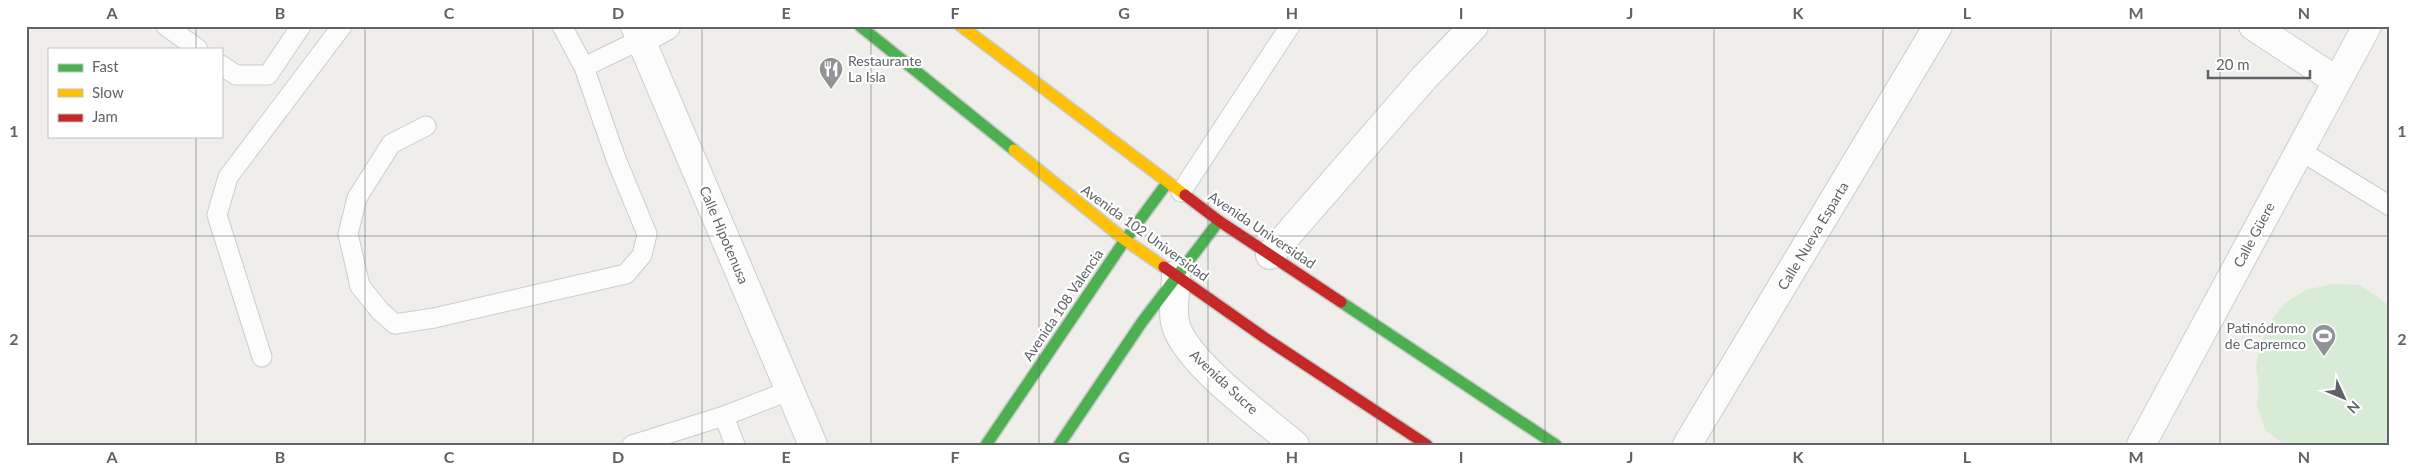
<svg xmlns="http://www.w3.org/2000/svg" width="2416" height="471" font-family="Lato,sans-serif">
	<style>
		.green { fill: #d8ebd6 }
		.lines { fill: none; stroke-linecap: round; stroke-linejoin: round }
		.lane-casing { stroke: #cbcccc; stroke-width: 21 }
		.street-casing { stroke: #cbcccc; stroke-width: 30 }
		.fast-casing { stroke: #cacacb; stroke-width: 14 }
		.slow-casing { stroke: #cacacb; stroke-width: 14 }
		.jam-casing { stroke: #cacacb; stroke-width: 14 }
		.lane { stroke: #fdfcfc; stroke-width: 19 }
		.street { stroke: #fdfcfc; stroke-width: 28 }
		.fast { stroke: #4caf50; stroke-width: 11 }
		.slow { stroke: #ffc107; stroke-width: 11 }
		.jam { stroke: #c62828; stroke-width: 11 }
		.grid { fill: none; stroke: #5f6368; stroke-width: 1; stroke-opacity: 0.55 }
		.labels { text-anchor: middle; stroke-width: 4.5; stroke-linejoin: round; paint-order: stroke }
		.poi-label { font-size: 14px; fill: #5f6368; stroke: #fff; text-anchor: start }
		.street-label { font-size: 14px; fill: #5f6368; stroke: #fff }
		.neatline { fill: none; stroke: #5f6368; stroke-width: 2 }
		.grid-label { font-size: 16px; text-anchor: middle; font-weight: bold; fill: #5f6368 }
	</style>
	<rect width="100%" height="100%" fill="#efeeea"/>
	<!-- green -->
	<path class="green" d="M2333,284L2360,285L2390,306V445H2285L2265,430L2257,405L2259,386L2256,367L2260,346L2270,322L2285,303L2306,290Z"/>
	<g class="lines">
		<defs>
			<path id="lane" d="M166,26L198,49
				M562,26L584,67
				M221,65L236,75H268L301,26
				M426,126L391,144L357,198L348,234L360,286L380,311L395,324L434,318L626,274L642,255L647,234L616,159L584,67L640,40
				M2299,150L2390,206
				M1181,192L1290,26
				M262,357L217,215L228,177L342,26
				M724,416L735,445
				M632,445L724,416L791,390"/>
			<path id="street" d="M635,26L813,445
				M2253,26L2337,81
				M640,40L666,26
				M1270,255L1424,78L1474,26
				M1176,275C1176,290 1172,308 1175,322C1182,360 1265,419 1295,445
				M1687,445L1938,26
				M2141,445L2367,26"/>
			<path id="fast" d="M860,26L1014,150
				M1341,302L1556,445
				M986,445L1125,240L1167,183
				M1059,445L1142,322L1219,221"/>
			<path id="slow" d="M961,26L1185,195
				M1014,150L1125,240L1164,267"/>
			<path id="jam" d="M1185,195L1219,221L1341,302
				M1164,267L1265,338L1427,445"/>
		</defs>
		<!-- lane casing -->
		<use href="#lane" class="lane-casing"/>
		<!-- street casing -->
		<use href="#street" class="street-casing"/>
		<!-- fast casing -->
		<use href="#fast" class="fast-casing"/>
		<!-- slow casing -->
		<use href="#slow" class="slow-casing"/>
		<!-- jam casing -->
		<use href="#jam" class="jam-casing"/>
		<!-- lane -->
		<use href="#lane" class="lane"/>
		<!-- street -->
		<use href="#street" class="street"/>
		<!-- fast -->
		<use href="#fast" class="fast"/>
		<!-- slow -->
		<use href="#slow" class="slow"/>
		<!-- jam -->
		<use href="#jam" class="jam"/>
	</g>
	<!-- grid -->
	<path class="grid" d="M196,26V49M365,26V445M533,26V445M702,26V445M871,26V445M1039,26V445M1208,26V445M1377,26V445M1545,26V445M1714,26V445M1883,26V445M2051,26V445M2220,26V445M196,136V445M26,236H2390"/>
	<!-- icons -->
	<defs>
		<symbol id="restaurant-pin" viewBox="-11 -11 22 30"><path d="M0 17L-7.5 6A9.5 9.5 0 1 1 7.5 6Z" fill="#919496" stroke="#fff"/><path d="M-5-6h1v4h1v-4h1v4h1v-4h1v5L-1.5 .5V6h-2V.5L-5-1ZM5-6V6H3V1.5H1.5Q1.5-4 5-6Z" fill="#fff"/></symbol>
		<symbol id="stadium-pin" viewBox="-11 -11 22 30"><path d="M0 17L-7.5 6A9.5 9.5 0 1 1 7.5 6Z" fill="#919496" stroke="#fff"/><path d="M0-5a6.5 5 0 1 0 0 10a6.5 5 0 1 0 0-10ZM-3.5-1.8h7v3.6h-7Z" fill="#fff"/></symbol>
	</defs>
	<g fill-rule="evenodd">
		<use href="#restaurant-pin" x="817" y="55" width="28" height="38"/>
		<use href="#stadium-pin" x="2310" y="322" width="28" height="38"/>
	</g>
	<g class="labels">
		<!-- poi labels -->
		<g class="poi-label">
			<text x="848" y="66">Restaurante<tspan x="848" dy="16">La Isla</tspan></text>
			<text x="2306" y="333" text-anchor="end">Patinódromo<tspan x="2306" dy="16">de Capremco</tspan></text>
		</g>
		<!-- street labels -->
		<g class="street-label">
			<text transform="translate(1262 230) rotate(34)" y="5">Avenida Universidad</text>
			<text transform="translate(1145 233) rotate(36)" y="5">Avenida 102 Universidad</text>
			<text transform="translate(724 235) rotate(67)" y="5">Calle Hipotenusa</text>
			<text transform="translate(2254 235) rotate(-62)" y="5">Calle Güere</text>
			<text transform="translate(1813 236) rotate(-59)" y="5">Calle Nueva Esparta</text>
			<text transform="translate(1063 305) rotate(-56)" y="5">Avenida 108 Valencia</text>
			<text transform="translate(1224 382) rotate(43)" y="5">Avenida Sucre</text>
		</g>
	</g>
	<!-- border -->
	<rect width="2416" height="471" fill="none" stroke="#ffffff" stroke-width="55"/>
	<!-- legend -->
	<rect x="48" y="48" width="175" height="90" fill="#ffffff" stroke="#bfc1c3"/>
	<rect x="58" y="64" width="25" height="8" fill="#4caf50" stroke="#bfc1c3"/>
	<text x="92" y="72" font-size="15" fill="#5f6368">Fast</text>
	<rect x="58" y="89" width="25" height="8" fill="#ffc107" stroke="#bfc1c3"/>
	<text x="92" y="98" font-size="15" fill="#5f6368">Slow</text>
	<rect x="58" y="114" width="25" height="8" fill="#c62828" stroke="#bfc1c3"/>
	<text x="92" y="122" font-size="15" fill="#5f6368">Jam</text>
	<!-- north arrow -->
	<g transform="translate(2344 398) rotate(134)" stroke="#ffffff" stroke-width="4" paint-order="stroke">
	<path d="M0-4L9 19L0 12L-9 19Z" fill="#5f6368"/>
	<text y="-8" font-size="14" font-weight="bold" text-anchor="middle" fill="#5f6368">N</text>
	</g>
	<!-- scale -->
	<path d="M2208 70v8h102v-8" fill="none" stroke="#5f6368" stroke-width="2.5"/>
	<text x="2216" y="70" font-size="15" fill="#5f6368" stroke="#ffffff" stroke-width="4" paint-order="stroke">20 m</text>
	<rect x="28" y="28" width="2360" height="416" class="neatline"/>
	<g class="grid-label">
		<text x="112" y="19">A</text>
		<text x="280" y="19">B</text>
		<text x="449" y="19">C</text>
		<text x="618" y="19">D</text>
		<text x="786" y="19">E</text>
		<text x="955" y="19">F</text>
		<text x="1124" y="19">G</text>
		<text x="1292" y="19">H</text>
		<text x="1461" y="19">I</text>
		<text x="1630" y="19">J</text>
		<text x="1798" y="19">K</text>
		<text x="1967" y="19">L</text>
		<text x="2136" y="19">M</text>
		<text x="2304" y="19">N</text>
		<text x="14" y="137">1</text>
		<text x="2402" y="137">1</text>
		<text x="14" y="345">2</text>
		<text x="2402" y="345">2</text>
		<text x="112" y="463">A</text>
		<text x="280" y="463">B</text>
		<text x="449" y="463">C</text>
		<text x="618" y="463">D</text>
		<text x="786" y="463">E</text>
		<text x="955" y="463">F</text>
		<text x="1124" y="463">G</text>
		<text x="1292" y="463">H</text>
		<text x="1461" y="463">I</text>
		<text x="1630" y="463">J</text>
		<text x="1798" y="463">K</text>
		<text x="1967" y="463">L</text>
		<text x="2136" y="463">M</text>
		<text x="2304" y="463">N</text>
	</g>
</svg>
